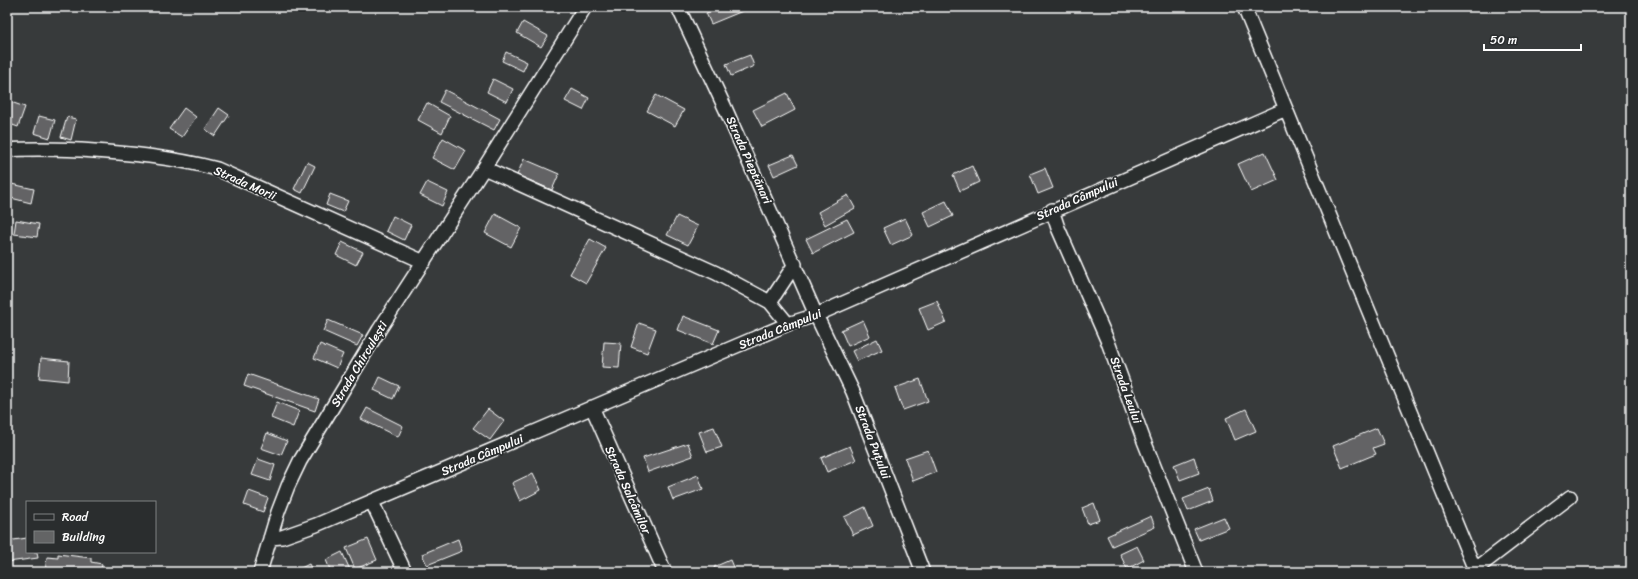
<svg xmlns="http://www.w3.org/2000/svg" width="1638" height="579" font-family="Sriracha,sans-serif">
	<style>
		.building { fill: #636465; stroke: #fff }
		.lines { fill: none; stroke-linecap: round; stroke-linejoin: round }
		.street-casing { stroke: #fff; stroke-width: 16 }
		.street { stroke: #2a2d2e; stroke-width: 13 }
		.labels { text-anchor: middle; stroke-width: 3.5; stroke-linejoin: round; paint-order: stroke }
		.street-label { font-size: 12px; fill: #fff; stroke: #2a2d2e }
	</style>
	<rect width="100%" height="100%" fill="#373a3b"/>
	<filter id="ink" filterUnits="userSpaceOnUse"><feTurbulence type="fractalNoise" baseFrequency=".025" numOctaves="2"/><feDisplacementMap in="SourceGraphic" scale="8" xChannelSelector="R" yChannelSelector="G"/><feConvolveMatrix kernelMatrix="1 2 1 2 8 2 1 2 1" color-interpolation-filters="sRGB"/></filter>
	<g filter="url(#ink)">
		<!-- building -->
		<path class="building" d="M720,7H743L745,10L711,24L706,13Z
			M523,22L548,36L541,47L517,33Z
			M506,52L527,62L523,71L502,61Z
			M750,55L754,66L731,76L726,64Z
			M493,79L513,89L507,102L487,92Z
			M572,89L589,98L583,110L565,101Z
			M445,90L500,119L494,130L439,102Z
			M787,93L795,110L762,127L753,110Z
			M656,95L684,110L675,126L647,111Z
			M8,101L25,107L18,127L7,123Z
			M427,103L450,116L442,133L418,120Z
			M184,108L196,117L182,137L169,129Z
			M219,108L229,115L215,136L205,129Z
			M39,116L55,120L50,138L34,133Z
			M67,117L76,119L71,140L61,137Z
			M443,138L466,151L455,170L432,158Z
			M1265,152L1278,180L1251,192L1238,164Z
			M793,155L798,165L774,176L769,165Z
			M524,159L559,174L552,190L517,175Z
			M307,162L315,166L302,193L294,189Z
			M972,166L979,182L960,191L953,175Z
			M1045,168L1053,188L1038,194L1030,174Z
			M427,182L448,192L442,206L420,195Z
			M7,183L34,189L31,203L7,197Z
			M330,194L348,201L343,212L326,205Z
			M848,195L855,208L825,225L818,212Z
			M946,201L953,216L930,227L923,212Z
			M495,214L521,228L511,247L485,233Z
			M393,216L411,225L404,240L386,231Z
			M677,216L698,226L688,245L667,235Z
			M905,218L913,235L891,245L883,228Z
			M847,219L854,232L813,253L806,239Z
			M16,220L39,224L37,237L14,234Z
			M590,239L606,248L586,283L570,274Z
			M342,242L363,252L356,265L336,255Z
			M937,301L946,322L928,330L919,308Z
			M683,316L719,330L713,344L678,330Z
			M328,320L363,335L357,346L323,331Z
			M863,320L870,336L848,346L841,330Z
			M639,323L656,329L647,353L631,347Z
			M877,339L882,350L857,361L852,351Z
			M604,342L621,343L619,368L602,367Z
			M320,344L343,354L337,368L314,358Z
			M41,358L69,361L68,381L39,378Z
			M248,374L319,399L315,411L244,386Z
			M380,377L399,386L393,399L374,390Z
			M920,379L928,401L903,410L895,388Z
			M277,402L299,411L293,427L271,418Z
			M367,408L403,426L398,437L361,419Z
			M488,409L504,421L490,440L473,428Z
			M1246,409L1256,431L1235,440L1226,418Z
			M714,427L722,447L707,452L699,432Z
			M1377,428L1384,444L1373,448L1376,454L1342,468L1333,446Z
			M267,433L287,441L281,455L261,448Z
			M688,443L693,456L648,472L643,458Z
			M850,446L856,460L827,472L821,458Z
			M928,450L936,472L913,481L905,458Z
			M1194,457L1199,473L1180,480L1174,465Z
			M258,459L275,465L270,481L252,475Z
			M533,473L541,490L520,501L512,483Z
			M698,475L703,489L673,500L668,487Z
			M1209,489L1213,501L1188,511L1183,499Z
			M249,491L268,498L263,512L244,505Z
			M1094,503L1100,520L1088,524L1082,508Z
			M865,507L873,526L853,535L844,517Z
			M1151,516L1155,527L1112,546L1107,536Z
			M1224,517L1229,528L1199,540L1194,529Z
			M27,538V552H37L38,558L8,562L7,541Z
			M368,539L377,560L355,569L346,548Z
			M458,539L462,551L427,565L422,554Z
			M1137,546L1144,560L1127,569L1120,554Z
			M342,552L351,572H331L326,560Z
			M58,554L91,558V562L102,564L101,572H45L47,557L58,558Z
			M730,560L735,572H716L714,567Z
			M309,564L313,572H298L297,570Z"/>
		<g class="lines">
			<defs>
				<path id="street" d="M678,7L726,110L816,315L853,392L923,572
					M1244,7L1475,570
					M7,150C32,148 56,149 81,150C126,153 173,157 217,169L424,262
					M484,168L716,273L770,302L788,324
					M1052,210L1058,228L1108,342L1144,441L1196,572
					M770,302L795,264
					M592,407L665,572
					M372,502L405,572
					M270,538L282,537L316,525L788,324L816,315L1286,109
					M260,572L278,512L288,486L300,461L379,330L484,168L585,7
					M1472,572L1570,497"/>
			</defs>
			<!-- street casing -->
			<use href="#street" class="street-casing"/>
			<!-- street -->
			<use href="#street" class="street"/>
		</g>
	</g>
	<g class="labels">
		<!-- street labels -->
		<g class="street-label">
			<text transform="translate(749 160) rotate(66)" y="4">Strada Pieptănari</text>
			<text transform="translate(245 183) rotate(24)" y="4">Strada Morii</text>
			<text transform="translate(1077 199) rotate(-24)" y="4">Strada Câmpului</text>
			<text transform="translate(780 329) rotate(-22)" y="4">Strada Câmpului</text>
			<text transform="translate(359 364) rotate(-59)" y="4">Strada Chirculești</text>
			<text transform="translate(1126 390) rotate(70)" y="4">Strada Leului</text>
			<text transform="translate(873 442) rotate(69)" y="4">Strada Puțului</text>
			<text transform="translate(482 455) rotate(-23)" y="4">Strada Câmpului</text>
			<text transform="translate(628 490) rotate(66)" y="4">Strada Salcâmilor</text>
		</g>
	</g>
	<!-- margin -->
	<rect width="1638" height="579" fill="none" stroke="#2a2d2e" stroke-width="24"/>
	<rect x="12" y="12" width="1614" height="555" fill="none" stroke="#fff" stroke-width="1.5" filter="url(#ink)"/>
	<!-- legend -->
	<rect x="26" y="501" width="130" height="52" fill="#2a2d2e" stroke="#7f8182"/>
	<rect x="34" y="514" width="20" height="6" fill="#2a2d2e" stroke="#7f8182"/>
	<text x="62" y="521" font-size="12" fill="#ffffff">Road</text>
	<rect x="34" y="531" width="20" height="12" fill="#636465" stroke="#7f8182"/>
	<text x="62" y="541" font-size="12" fill="#ffffff">Building</text>
	<!-- scale -->
	<path d="M1484 44v6h97v-6" fill="none" stroke="#ffffff" stroke-width="2"/>
	<text x="1490" y="44" font-size="12" fill="#ffffff" stroke="#2a2d2e" stroke-width="3" paint-order="stroke">50 m</text>
</svg>
